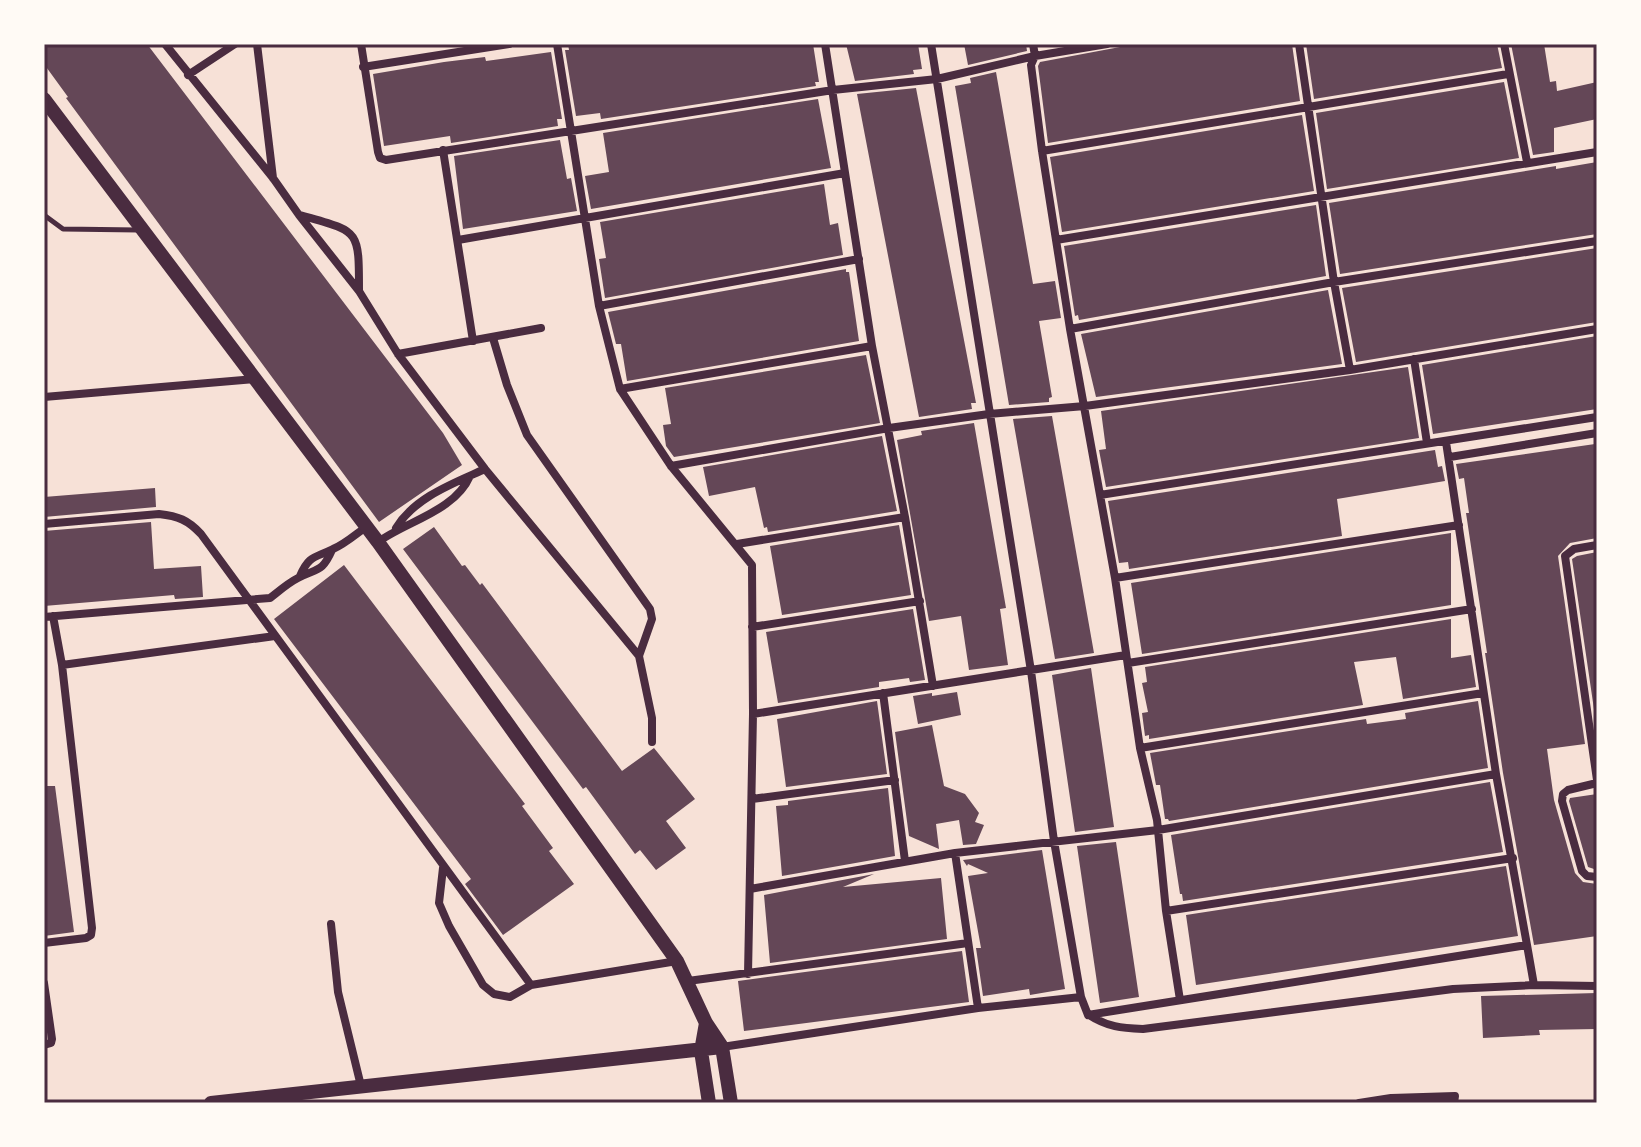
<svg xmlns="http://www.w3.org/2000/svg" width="1641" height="1147" font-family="'IBM Plex Sans',sans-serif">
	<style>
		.building { fill: #644757 }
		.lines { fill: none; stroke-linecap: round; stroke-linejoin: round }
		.service { stroke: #4a2c40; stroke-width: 5 }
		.minor { stroke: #4a2c40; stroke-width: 8 }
		.tertiary { stroke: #4a2c40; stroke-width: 14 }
		.neatline { fill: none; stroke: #4a2c40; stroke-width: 3 }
	</style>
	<rect width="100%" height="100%" fill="#f7e1d7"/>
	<!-- building -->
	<path class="building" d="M44,44H147L443,433L462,465L379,522L66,98L68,97L44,64Z
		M568,44H813L819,82H815L816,86L601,119L600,113L576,116L565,50H569Z
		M846,44H918L922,69L913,70L914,74L855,81Z
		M964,44H1026L1027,51L968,65Z
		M1136,44H1292L1300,101L1048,143L1038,66L1040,62Z
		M1306,44H1497L1502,68L1314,99Z
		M1511,44H1544L1550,82L1556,81L1557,91L1597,82V119L1554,128V152L1533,155Z
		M551,52L562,119H557L558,126L451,143L450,136L384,146L373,74L444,62L485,57L486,61Z
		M996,72L1033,284L1055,281L1061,318L1039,321L1052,397L1049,398V402L1009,405L955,86L971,83L970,78Z
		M1504,82L1519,158L1327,189L1316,113Z
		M916,88L976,403H971L972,409L919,417L857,94Z
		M818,99L831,168L591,209L585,176L609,172L603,133Z
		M1302,115L1314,191L1062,232L1050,157Z
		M560,140L567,179L571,178L577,211L463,229L454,156Z
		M1597,162V234L1340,274L1329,203L1556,166V169Z
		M824,184L830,225L838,223L843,255L605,298L599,259L606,258L600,222Z
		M1316,205L1326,276L1079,320L1078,315L1075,316L1064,246Z
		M1597,248V322L1356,362L1342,288Z
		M846,269V272H849L859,341L627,381L621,344H616L608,312Z
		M1328,290L1342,364L1096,397L1081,334Z
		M1597,336V409L1433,434L1422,365Z
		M866,355L880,423L674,457L666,446L663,425L671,424L665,388Z
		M1408,367L1419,438L1106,487L1099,450L1106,449L1101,411Z
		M1052,416L1094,653L1055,659L1013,419Z
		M974,423L1006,608L1000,609L1008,665L969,670L961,616L929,621L897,440L922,435L921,431Z
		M882,436L897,511L768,532L767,527L764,528L755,487L709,496L703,467Z
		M1595,444L1597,538L1570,543L1558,556L1585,744L1547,749L1554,800L1575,873L1583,882L1597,884V936L1534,945L1503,773L1485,653H1487L1466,513H1469L1464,478L1459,479L1456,464Z
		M1435,450L1438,467L1442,466L1445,481L1337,499L1342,536L1129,569L1128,562L1119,563L1108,501Z
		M155,488L156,507L44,517V497Z
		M151,522L154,569L201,566L203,597L175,599L174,595L44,606V531Z
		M899,525L911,595L782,615L770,546Z
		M434,527L462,566L465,565L480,585L482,583L622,771L654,748L695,799L666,821L686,848L656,870L640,850L635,854L586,787L583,789L403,549Z
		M1451,533V605L1142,654L1131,583Z
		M1597,552V730L1572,559L1577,556Z
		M344,565L525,804L522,806L553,848L549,851L574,884L503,935L465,884L471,879L274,619Z
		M913,609L925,680L910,682L909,678L879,682V687L778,703L766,632Z
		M1451,619V658L1471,655L1476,687L1403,699L1396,657L1354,662L1363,705L1149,739V735L1145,736L1142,713L1148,712L1142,683L1147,682L1145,667Z
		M1091,668L1114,827L1075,832L1052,675Z
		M957,692L961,715L918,724L913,696L932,693V696Z
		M877,701L887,774L786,787L777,719Z
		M1478,701L1488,768L1169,821L1168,819H1165L1160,785H1156L1150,753L1366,719L1367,724L1406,719L1405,713Z
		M932,725L944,786L965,794L979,813L975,822L984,825L976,844L963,845L959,820L936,824L939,849L909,836L895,732Z
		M1490,782L1503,852L1183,901L1182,894H1180L1171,835Z
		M44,786H55L74,932L44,936Z
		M888,788L895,856L782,876L776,806L788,805V801Z
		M1597,794V870L1588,867L1569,801L1570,798Z
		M1116,842L1139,997L1100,1003L1077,846Z
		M1042,850L1065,989L1030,995L1029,989L983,996L976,948H981L968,876L988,873L968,864L967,866L963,860Z
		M1506,866L1518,936L1196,985L1186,915Z
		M874,874L843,887L941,878L947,939L770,963L764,895Z
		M962,951L969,1002L744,1031L738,981Z
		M1597,993V1029L1539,1030L1540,1035L1483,1038L1481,996Z"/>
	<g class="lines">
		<!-- service -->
		<path class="service" d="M44,215L63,229L138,230"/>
		<!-- minor -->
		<path class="minor" d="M165,44L273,178L299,215L359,291L398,354L485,469L639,656
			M257,44L273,178
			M361,44L378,152L380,158L386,160L833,90L937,79L1035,56L1107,44
			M557,44L599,306L620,389L671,466L752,565L753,714L748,974
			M825,44L872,346L905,517L933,686
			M931,44L1031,671L1054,841L1081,997L1088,1015
			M1033,44L1035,56L1031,65L1042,151L1070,329L1115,578L1140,748L1157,820L1166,911L1180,1000
			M1299,44L1334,282L1350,370
			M1504,44L1527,162
			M363,67L509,44
			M188,75L235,44
			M443,150L473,341
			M1042,151L1508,74
			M300,215C359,232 359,228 359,290
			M458,240L845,173
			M1056,240L1597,152
			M599,306L859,259
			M1070,329L1334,282L1597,241
			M493,338L507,385L527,435L650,609L652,619L639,656L652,718V742
			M398,354L541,328
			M1414,359L1427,443
			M620,389L872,346
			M44,397L255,379
			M1450,457L1597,433
			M671,466L889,428L989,414L1085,406L1350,370L1597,329
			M1100,495L1597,417
			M44,524L159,514C178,516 188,520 201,534L531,985
			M396,528C415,497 454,483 485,469
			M378,542C407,521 455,511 470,476
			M737,544L905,517
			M1597,545L1574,549L1565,556L1597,780
			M300,576C309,555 315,558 333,549C345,544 356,534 366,527
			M1115,578L1459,525
			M44,617L270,598C279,591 288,583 298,578C317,568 322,573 332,550
			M752,627L920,601
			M1128,663L1472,609
			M62,665L275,636
			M883,693L905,861
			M753,714L1126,655
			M1140,748L1483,693
			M1597,783L1568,790L1563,794L1562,801L1582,871L1587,876L1597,877
			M752,799L895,780
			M955,853L978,1008
			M443,868L439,903L449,926L483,985L494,994L510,997L531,985L677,961
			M750,889L955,853L1158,830L1496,774
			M1166,911L1513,858
			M331,924L338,992L361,1086
			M44,943L86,938L91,935L92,928L62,665L53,616
			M1527,945L1534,985
			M688,981L968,943
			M44,983L52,1039L51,1043L44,1045
			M1088,1015L1527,945L1496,774L1446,442
			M1089,1015C1107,1027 1122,1028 1143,1029L1453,989L1534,985L1597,986
			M722,1047L978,1008L1081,997
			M1359,1103L1391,1098L1455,1096L1454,1103"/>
		<!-- tertiary -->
		<path class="tertiary" d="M44,99L378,542L677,961L706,1023L722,1047L731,1103
			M706,1023L701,1051L709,1103
			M211,1103L722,1047"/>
	</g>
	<!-- border -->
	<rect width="1641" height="1147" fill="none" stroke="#fffaf5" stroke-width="92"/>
	<rect x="46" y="46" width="1549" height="1055" class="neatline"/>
</svg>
